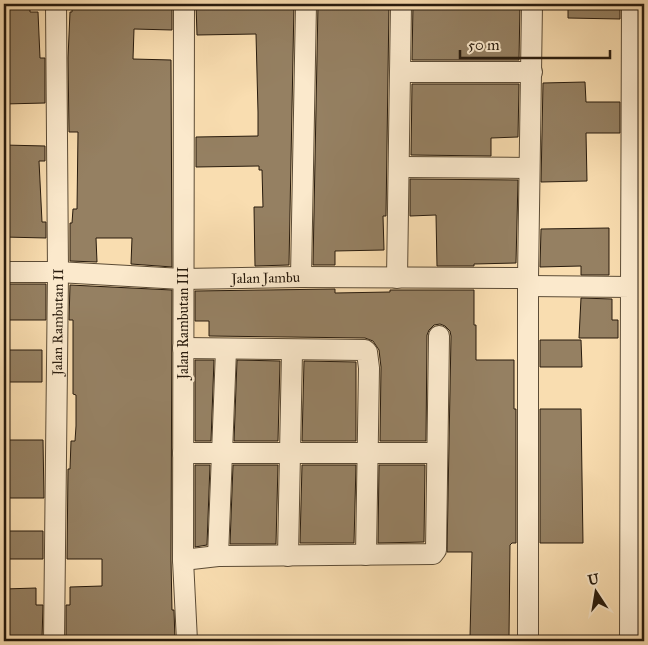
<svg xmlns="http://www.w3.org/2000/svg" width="648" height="645" font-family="'IM FELL Great Primer',serif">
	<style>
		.building { fill: #958062; stroke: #281b0d }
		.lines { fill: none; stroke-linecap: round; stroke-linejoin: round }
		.minor-casing { stroke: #5c4c36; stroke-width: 22 }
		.minor { stroke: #fbe9cc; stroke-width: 20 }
		.labels { text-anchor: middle; stroke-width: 5; stroke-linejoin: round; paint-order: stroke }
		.street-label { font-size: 14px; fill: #281b0d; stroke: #fbe9cc }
	</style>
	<rect width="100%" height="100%" fill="#f9ddb0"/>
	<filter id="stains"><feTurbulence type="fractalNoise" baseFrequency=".004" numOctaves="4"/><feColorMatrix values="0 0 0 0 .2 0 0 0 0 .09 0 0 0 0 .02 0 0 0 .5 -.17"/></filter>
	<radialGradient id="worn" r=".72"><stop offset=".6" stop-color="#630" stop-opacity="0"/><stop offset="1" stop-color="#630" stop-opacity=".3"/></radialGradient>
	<!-- building -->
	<path class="building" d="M4,4H30V12H38L40,58H45V103L4,104Z
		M72,4H172V30L134,29L133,59L171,60L172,267L131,264L132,238H96L97,262L70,261V223H72L73,209H77L78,132H69L68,58L70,12H72Z
		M196,4H294L289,265L255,266L254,207H263L262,170H259V166L196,167V137L258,136V112L256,34L197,35Z
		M318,4H389L386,216H383L384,250L335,251V265H313Z
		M413,4H520L519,60H412Z
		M568,4H620V19L568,18Z
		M585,82L586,102H620V133H586L587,181L541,182L543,83Z
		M412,84H519L518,137L491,138V156L411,155Z
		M4,145L45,146V161H39L42,222H46V238L4,237Z
		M410,179L518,180L516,263L474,264V266H437L436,215L410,216Z
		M609,228V275H581V266L540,267L541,229Z
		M4,284H46V320H4Z
		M70,285L172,290L171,560L172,610H174L175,641L66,639V605H70V587L102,586V559H67L68,469H70L71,441H75L76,426V395L73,394V320H69Z
		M335,289V293L390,292V290H474V325H476V360H514V409H516V543H512L510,545L509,637H470L472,552H447L451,336L450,331L445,326L440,324L434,325L429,330L427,335L426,441H380L381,367L379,350L373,341L365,338L209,336V321H195V291Z
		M581,298L612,299V320H618V338H579Z
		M540,340H581L582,367H540Z
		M4,350H42V382H4Z
		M195,360H214L211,441H195Z
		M237,360L280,361L278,441H234Z
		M304,361L356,362V441H302Z
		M540,409H581L583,543H540Z
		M4,440H43L44,498H4Z
		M195,465H210L207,545L195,547Z
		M233,465H278L276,544H230Z
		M302,465H356L354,543H300Z
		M379,465H425L424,542L378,543Z
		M4,531H43V559H4Z
		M36,588V605H43L42,639H40V641H4V589Z"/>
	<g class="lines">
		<defs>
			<g id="minor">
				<path d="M184,4L183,560L187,641"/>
				<path d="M400,72H532"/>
				<path d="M400,167L529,168"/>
				<path id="s1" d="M4,272H58L182,279L301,277L528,278"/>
				<path d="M301,277L306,4"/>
				<path d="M397,278L401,4"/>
				<path d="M529,286L631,287L630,641"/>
				<path d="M631,287L632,4"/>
				<path d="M183,348L365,350L367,352L369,368L366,555"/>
				<path d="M183,453H437"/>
				<path d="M218,556L226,350"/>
				<path d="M288,556L292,351"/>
				<path d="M183,560L218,556L433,554L436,550L439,336"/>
				<path id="s2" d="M54,641L58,272L56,4"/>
				<path d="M528,641V278L532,4"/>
			</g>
		</defs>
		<!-- minor casing -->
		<use href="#minor" class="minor-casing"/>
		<!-- minor -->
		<use href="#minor" class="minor"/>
	</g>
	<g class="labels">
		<!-- street labels -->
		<g class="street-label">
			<text dy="5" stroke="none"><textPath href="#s1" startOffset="262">Jalan Jambu</textPath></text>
			<text dy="5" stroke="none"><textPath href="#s2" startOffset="319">Jalan Rambutan II</textPath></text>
			<text transform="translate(183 323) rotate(-90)" y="5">Jalan Rambutan III</text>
		</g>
	</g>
	<!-- margin -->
	<rect width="648" height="645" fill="none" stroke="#f9ddb0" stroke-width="20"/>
	<rect x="5" y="5" width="638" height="635" fill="none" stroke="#281b0d" stroke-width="2.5"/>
	<rect x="10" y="10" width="628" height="625" fill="none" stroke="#281b0d"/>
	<!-- north arrow -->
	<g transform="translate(596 592) rotate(348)" stroke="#fbe9cc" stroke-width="4" paint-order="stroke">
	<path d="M0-4L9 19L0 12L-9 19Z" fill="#281b0d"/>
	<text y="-8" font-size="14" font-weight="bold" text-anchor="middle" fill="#281b0d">U</text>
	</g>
	<!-- scale -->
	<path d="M460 50v8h150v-8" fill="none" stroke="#281b0d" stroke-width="2.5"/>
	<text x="468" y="50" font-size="15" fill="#281b0d" stroke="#fbe9cc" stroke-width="4" paint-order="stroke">50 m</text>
	<rect width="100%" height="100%" filter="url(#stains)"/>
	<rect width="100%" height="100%" fill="url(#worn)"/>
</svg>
